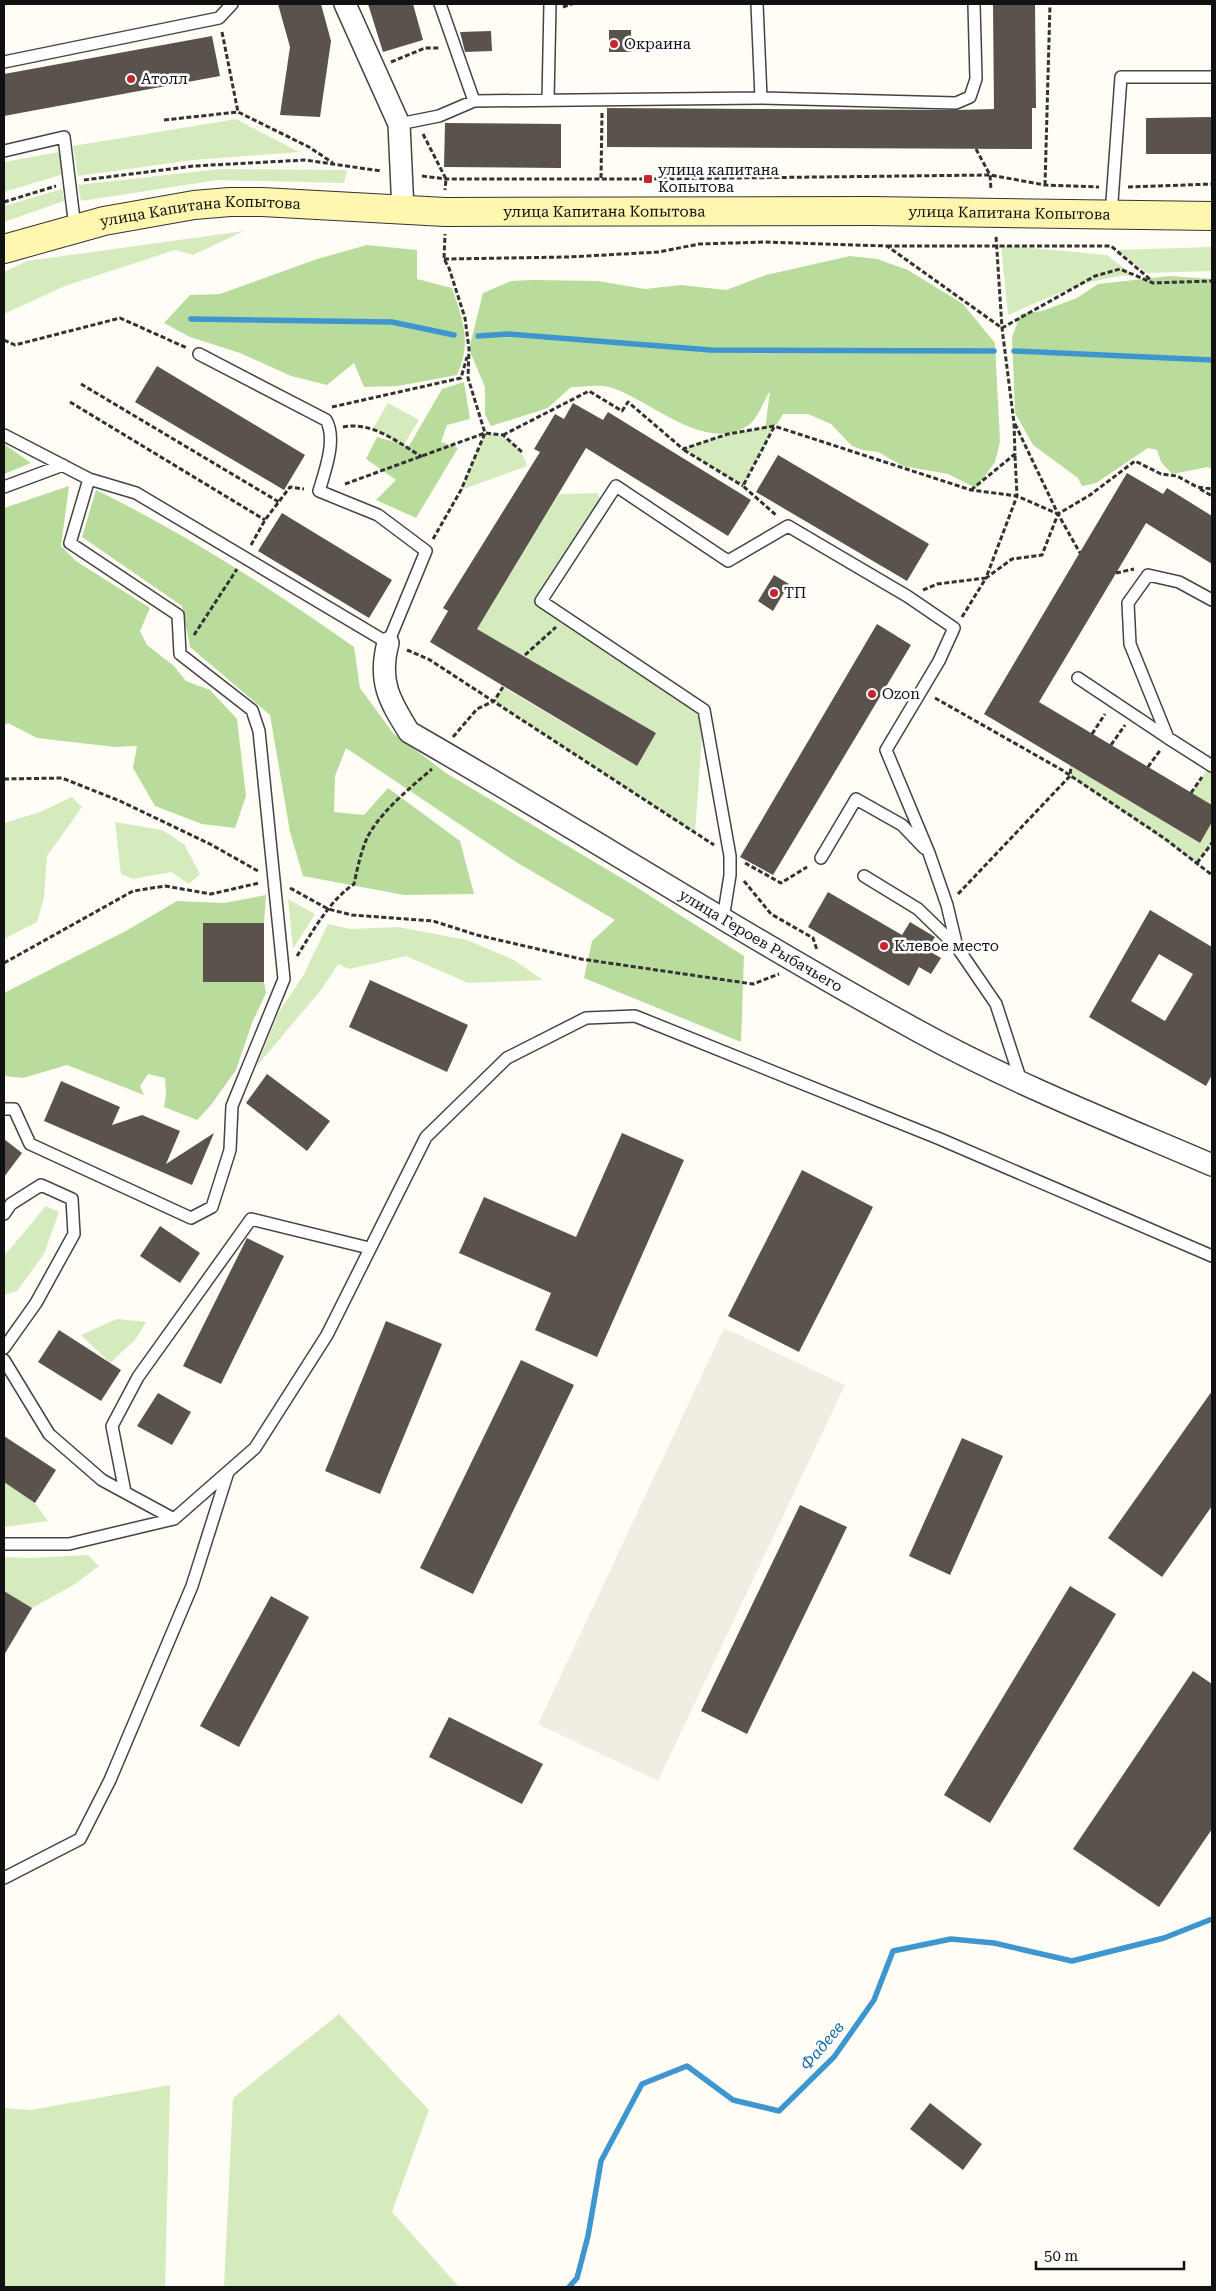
<svg xmlns="http://www.w3.org/2000/svg" width="1216" height="2291" font-family="'Roboto Serif',serif">
	<style>
		.green { fill: #d5ebbd }
		.forest { fill: #b9dc9c }
		.plaza { fill: #f1ede2 }
		.lines { fill: none; stroke-linecap: round; stroke-linejoin: round }
		.stream { stroke: #3f96cf; stroke-width: 5.5 }
		.building { fill: #5a524d; fill-rule: evenodd }
		.service-casing { stroke: #444; stroke-width: 14 }
		.minor-casing { stroke: #444; stroke-width: 24 }
		.secondary-casing { stroke: #333; stroke-width: 30 }
		.path { stroke: #333; stroke-width: 3; stroke-dasharray: 5 2.5; stroke-linecap: butt }
		.service { stroke: #fff; stroke-width: 11 }
		.minor { stroke: #fff; stroke-width: 21 }
		.secondary { stroke: #fff6b0; stroke-width: 28 }
		.poi-dot { fill: #c4262e; stroke: #fff; stroke-width: 2 }
		.labels { text-anchor: middle; stroke-width: 5; stroke-linejoin: round; paint-order: stroke }
		.poi-label { font-size: 15px; fill: #111; stroke: #fff; text-anchor: start }
		.street-label { font-size: 15px; fill: #111; stroke: #fff }
		.water-label { font-size: 16px; font-style: italic; fill: #1768a6; stroke: #fff }
	</style>
	<rect width="100%" height="100%" fill="#fffdf5"/>
	<!-- green -->
	<path class="green" d="M236,119L299,152L193,160L78,176L73,146Z
		M59,152L64,174L4,192V162Z
		M220,169L347,170L344,183L218,180L81,201L78,185Z
		M62,189L64,201L4,222V206Z
		M244,231L193,255L175,250L65,286L4,314V272L27,261Z
		M1001,245L1107,255L1133,275C1090,277 1048,298 1008,315Z
		M1212,247V271L1147,273L1117,250Z
		M388,403L419,420L403,446L382,433L372,430Z
		M774,426L743,486L683,449L728,434Z
		M485,433C507,436 520,444 527,466L461,490Z
		M598,493L601,508L541,601L704,710L695,833L494,701L503,687L636,766L656,733L477,629L559,494Z
		M1210,765L1212,766V805L1191,793Z
		M1071,766L1199,843L1212,822V843L1197,863L1070,776Z
		M72,797L82,807L47,856L44,898L37,922L4,939V823L40,812Z
		M115,822L162,830L184,844L200,874L189,884L171,872L133,879L121,874Z
		M288,899L315,914L293,949Z
		M328,924L350,929L398,927L467,940L514,960L543,980L468,983L406,956L349,969L338,964L321,990L256,1067L279,1012L303,976Z
		M46,1206L59,1212L44,1254L17,1291L4,1295V1256Z
		M117,1319L146,1322L135,1340L110,1363L81,1335Z
		M4,1482L35,1503L48,1521L4,1527Z
		M88,1555L99,1566L75,1584L32,1608L4,1591V1557L31,1558Z
		M339,2014L429,2110L392,2212L459,2287H224L233,2098Z
		M170,2085L165,2287H4V2108L31,2110Z"/>
	<!-- forest -->
	<path class="forest" d="M367,245L417,250V279L452,288C463,321 472,342 457,375L398,386L364,387L354,363L327,385L291,376L240,353L190,337L164,323L190,295L220,294L317,259Z
		M850,256L877,259L908,270L963,304L995,343L1000,442L995,462L976,488L948,474L903,466L878,452L863,450L852,446L831,424L808,414H783L777,424L765,429L770,391C763,402 757,422 744,428C701,451 648,398 609,387C598,384 582,387 571,387L548,408L491,426L485,415V387L469,349L483,293L511,281L533,280L598,281L645,289L681,285L726,290L766,275Z
		M1170,276L1212,279V469L1208,467L1172,474L1161,462L1157,450L1148,448L1096,483L1082,486L1078,478L1033,445L1015,413L1012,337L1021,314L1042,311L1077,298L1098,284Z
		M464,382L470,419L447,425L441,442L458,448L416,518L376,500L396,480L366,459L377,437L409,446L442,389Z
		M4,444L31,463L4,474Z
		M69,486L61,546L76,561L150,608L140,631L147,645L174,666L186,681L210,690L237,719L246,796L235,828L202,824L155,806L133,768L137,746L115,747L37,738L8,723L4,725V508Z
		M96,490C186,534 272,589 354,647L360,688L393,733L446,773L633,885L744,956L741,1042L584,978L592,941L615,920L516,862L346,748L335,776L334,812L364,815L388,788L460,841L474,894L404,895L303,876L290,832L270,715L190,647L182,606L82,537Z
		M266,895L264,923H203V982H264L266,993L252,1023L236,1070L211,1105L197,1120L164,1107L166,1094L165,1078L148,1074L140,1086L144,1095L67,1065L23,1078L4,1076V993L124,932L177,901L224,903Z"/>
	<!-- plaza -->
	<path class="plaza" d="M724,1328L845,1385L658,1781L538,1724Z"/>
	<g class="lines">
		<!-- stream -->
		<path class="stream" d="M191,319L392,322L454,335
			M478,336L508,334L711,350L994,351
			M1014,351L1212,360
			M569,2287L577,2278L588,2236L601,2161L642,2084L687,2066L733,2100L779,2111L834,2057L874,2000L893,1951L951,1939L994,1943L1072,1961L1164,1938L1212,1919"/>
	</g>
	<!-- building -->
	<path class="building" d="M278,4H321L331,41L320,117L280,115L290,47Z
		M368,4H413L423,40L383,52Z
		M993,4H1035L1036,108H1032V149L607,147V108L956,110L994,109Z
		M609,30H631V52H609Z
		M491,31L492,51L465,52L460,32Z
		M212,36L220,76L4,116V74Z
		M1212,117V154H1146V118Z
		M445,123L561,124V168L444,167Z
		M157,366L305,455L284,490L135,402Z
		M573,403L603,420L608,412L751,500L728,536L586,448L477,629L656,733L637,766L430,642L448,611L443,608L540,452L534,449L555,414L564,419Z
		M778,455L929,544L907,581L756,492Z
		M1127,473L1163,494L1167,488L1212,516V564L1146,523L1039,702L1212,805V822L1200,843L984,714Z
		M282,513L392,580L369,618L258,551Z
		M774,575L789,584L773,611L758,601Z
		M877,624L911,645L773,875L740,857Z
		M828,892L902,935L910,922L935,937L927,950L941,958L931,974L919,967L909,986L808,927Z
		M1150,910L1212,947V1075L1206,1086L1089,1017ZM1159,954L1193,974L1165,1021L1131,1001Z
		M203,923H264V982H203Z
		M370,980L468,1025L447,1072L349,1027Z
		M267,1074L330,1121L307,1151L246,1103Z
		M61,1081L120,1107L112,1125L142,1115L180,1131L166,1164L214,1133L192,1185L44,1121Z
		M622,1133L684,1160L597,1357L535,1330L551,1293L459,1253L484,1197L576,1237Z
		M4,1139L22,1153L4,1177Z
		M802,1170L873,1207L799,1352L728,1316Z
		M160,1226L200,1253L180,1283L140,1256Z
		M247,1238L284,1256L221,1384L183,1366Z
		M386,1321L442,1344L380,1494L325,1471Z
		M59,1330L121,1370L101,1401L38,1362Z
		M521,1360L574,1385L473,1594L420,1568Z
		M1212,1391V1506L1162,1577L1108,1538Z
		M158,1393L191,1412L172,1445L137,1426Z
		M4,1436L56,1470L35,1503L4,1482Z
		M962,1438L1003,1456L950,1575L909,1556Z
		M800,1505L847,1527L747,1734L701,1711Z
		M1070,1586L1116,1614L990,1823L944,1795Z
		M4,1591L32,1608L4,1655Z
		M271,1596L309,1617L239,1747L200,1726Z
		M1193,1671L1212,1684V1829L1159,1907L1073,1849Z
		M449,1717L543,1764L522,1804L429,1757Z
		M930,2103L982,2144L963,2170L910,2129Z"/>
	<g class="lines">
		<defs>
			<path id="service" d="M440,4L474,101
				M757,4L761,98
				M4,62L219,18L232,4
				M548,100L550,4
				M399,124L439,116L474,101L761,98L956,103L970,97L976,79L974,4
				M4,151L64,137L75,228
				M1111,215L1121,77H1212
				M4,435L89,479L136,493L388,643L426,551L378,515L319,491C325,471 337,439 326,420L199,354
				M4,487L63,465
				M1212,600L1179,582L1148,575L1128,603L1130,644L1168,738L1212,766
				M1078,678L1168,738
				M821,858L856,799L902,825L924,848
				M864,876L918,909L957,947
				M723,919L730,875V856L704,710L541,601L616,486L728,561L788,526L907,596L954,628L939,661L886,750L929,853L947,905L957,947L996,1004L1021,1081
				M4,1109H14L30,1144L191,1218L212,1207L230,1150L232,1106L284,979L259,731L252,710L180,654L178,615L70,543L89,479
				M4,1214L11,1204L41,1185L72,1199L74,1234L36,1303L4,1348
				M4,1360L49,1434L102,1480L174,1519
				M125,1492L112,1426L138,1377L251,1219L369,1248
				M4,1544H69L174,1519L255,1448L327,1335L426,1137L507,1058L586,1018L635,1016L940,1139L1212,1256
				M4,1878L80,1839L110,1780L192,1586L228,1472"/>
			<g id="minor">
				<path d="M345,4L399,124L403,211"/>
				<path id="s1" d="M388,643C378,681 389,700 409,732C580,830 746,937 920,1032C1013,1083 1114,1123 1212,1165"/>
			</g>
			<g id="secondary">
				<path id="s2" d="M4,249L104,221L194,205L230,202H262L445,212L871,211L1212,216"/>
			</g>
		</defs>
		<!-- service casing -->
		<use href="#service" class="service-casing"/>
		<!-- minor casing -->
		<use href="#minor" class="minor-casing"/>
		<!-- secondary casing -->
		<use href="#secondary" class="secondary-casing"/>
		<!-- path -->
		<path class="path" d="M563,7L572,4
			M222,32L238,112
			M391,62L425,48H440
			M164,120L238,112L309,147L333,163
			M423,134L446,179L445,190
			M976,149L990,175L991,190
			M422,176L446,179H648L990,175L1045,185L1099,187
			M601,178L602,113
			M84,180L194,166L305,160L381,171
			M1045,185L1050,4
			M1128,187L1212,184
			M4,202L56,186
			M887,246H1111L1151,280
			M444,259L568,257L659,252L699,244L764,242L887,246L1002,328L1095,276L1120,269L1153,283L1212,281
			M4,340L15,345L120,318L187,348
			M81,384L279,502
			M70,402L265,520
			M332,407L461,378L467,357
			M1015,424L1058,514L1080,553
			M343,427C372,421 399,443 422,457
			M774,427L743,486L777,516
			M503,435L589,391L622,411L628,402L683,449L728,434L774,426L971,490L1017,496L1058,514
			M684,450L743,486
			M345,484L485,433L503,435L523,453
			M1200,489L1212,496
			M971,490L1015,454L1014,423L1002,328L996,236
			M433,539L461,490L485,433L468,378L469,349L465,318L449,268L444,259L445,234
			M251,545L265,520L290,487L304,489
			M1116,573L1134,569
			M923,590L937,584L986,578L1017,496L1015,455
			M962,617L986,578L1012,559L1042,555L1058,514L1090,495L1135,461L1161,474L1177,476L1197,487L1212,489
			M194,635L237,569
			M407,650L430,660L714,845
			M525,655L556,627
			M935,698L1062,770L1164,838L1212,875
			M1092,734L1105,714
			M453,737L477,709L494,701L503,687
			M1111,745L1125,725
			M1148,767L1161,749
			M4,779L62,778L120,801L210,844L258,871
			M1191,793L1202,777
			M745,863L781,883L807,867
			M1197,863L1212,843
			M744,881L771,914L813,938L817,950
			M290,888L328,909L352,915L433,921L477,935L581,959L753,984L779,974
			M958,894L1070,776L1071,766
			M297,956C313,931 329,901 354,884C357,870 360,856 365,843C375,816 411,787 432,769
			M4,963L133,891L165,886L211,894L259,883"/>
		<!-- service -->
		<use href="#service" class="service"/>
		<!-- minor -->
		<use href="#minor" class="minor"/>
		<!-- secondary -->
		<use href="#secondary" class="secondary"/>
	</g>
	<!-- markers -->
	<g class="poi-dot">
		<circle cx="614" cy="44" r="5"/>
		<circle cx="131" cy="79" r="5"/>
		<rect x="643" y="174" width="10" height="10" rx="2.5"/>
		<circle cx="774" cy="593" r="5"/>
		<circle cx="872" cy="694" r="5"/>
		<circle cx="884" cy="946" r="5"/>
	</g>
	<g class="labels">
		<!-- poi labels -->
		<g class="poi-label">
			<text x="624" y="49">Окраина</text>
			<text x="141" y="84">Атолл</text>
			<text x="658" y="175">улица капитана<tspan x="658" dy="17">Копытова</tspan></text>
			<text x="784" y="598">ТП</text>
			<text x="882" y="699">Ozon</text>
			<text x="894" y="951">Клевое место</text>
		</g>
		<!-- street labels -->
		<g class="street-label">
			<text dy="5" stroke="none"><textPath href="#s2" startOffset="606">улица Капитана Копытова</textPath></text>
			<text dy="5" stroke="none"><textPath href="#s2" startOffset="201">улица Капитана Копытова</textPath></text>
			<text dy="5" stroke="none"><textPath href="#s2" startOffset="1011">улица Капитана Копытова</textPath></text>
			<text dy="5" stroke="none"><textPath href="#s1" startOffset="504">улица Героев Рыбачьего</textPath></text>
		</g>
		<!-- water labels -->
		<g class="water-label">
			<text transform="translate(822 2045) rotate(-50)" y="6">Фадеев</text>
		</g>
	</g>
	<!-- border -->
	<rect width="1216" height="2291" fill="none" stroke="#111111" stroke-width="10"/>
	<!-- scale -->
	<path d="M1036 2261v8h148v-8" fill="none" stroke="#111111" stroke-width="2.5"/>
	<text x="1044" y="2261" font-size="15" fill="#111111" stroke="#ffffff" stroke-width="4" paint-order="stroke">50 m</text>
</svg>
